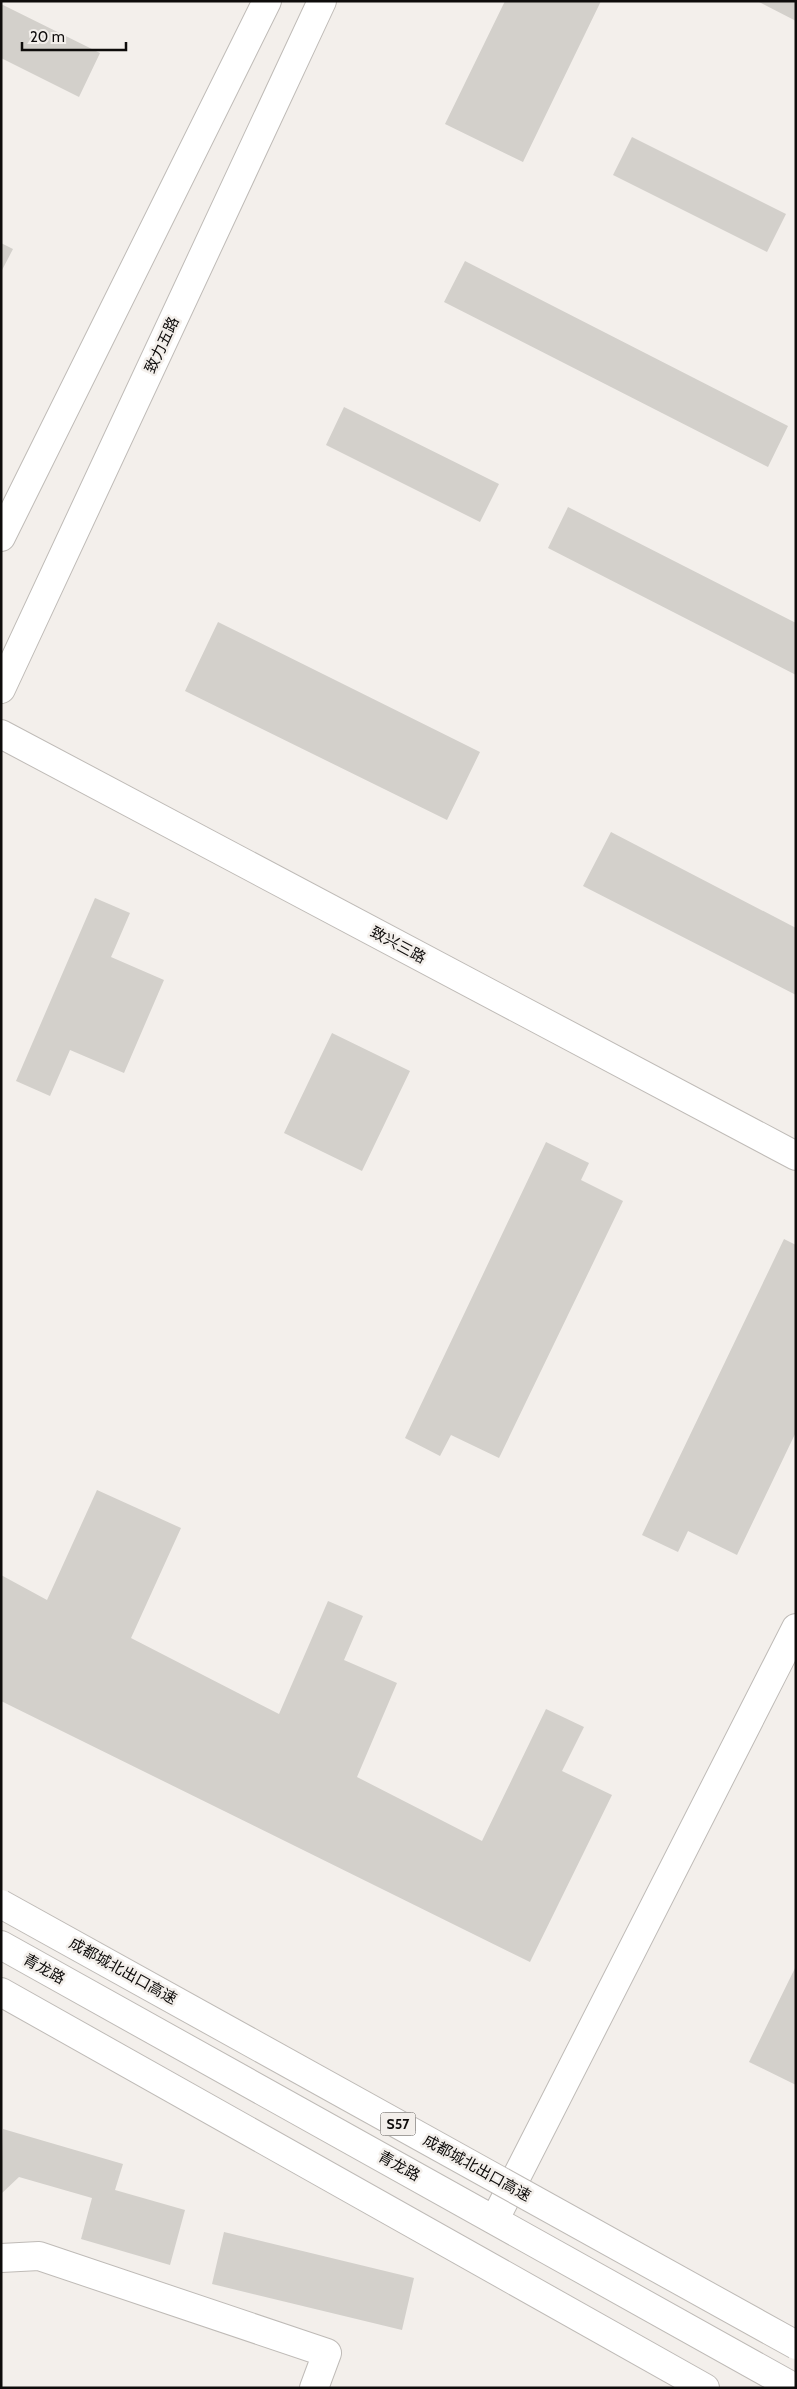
<svg xmlns="http://www.w3.org/2000/svg" width="797" height="2389" font-family="Cabin,'Noto Sans SC',sans-serif">
	<style>
		.building { fill: #d3d0cb }
		.lines { fill: none; stroke-linecap: round; stroke-linejoin: round }
		.minor-casing { stroke: #bfbbb7; stroke-width: 30 }
		.major-casing { stroke: #bfbbb7; stroke-width: 30 }
		.highway-casing { stroke: #bfbbb7; stroke-width: 30 }
		.minor { stroke: #fff; stroke-width: 28 }
		.major { stroke: #fff; stroke-width: 28 }
		.highway { stroke: #fff; stroke-width: 28 }
		.highway-bridge-casing { stroke: #bfbbb7; stroke-width: 30; stroke-linecap: butt }
		.highway-bridge { stroke: #fff; stroke-width: 28 }
		.labels { text-anchor: middle; stroke-width: 5; stroke-linejoin: round; paint-order: stroke }
		.shield { fill: #f3efeb; stroke: #53504e; stroke-width: 1 }
		.shield-label { font-size: 14px; font-weight: bold; fill: #0e0c0b }
		.street-label { font-size: 15px; fill: #0e0c0b; stroke: #f3efeb }
	</style>
	<rect width="100%" height="100%" fill="#f3efeb"/>
	<!-- building -->
	<path class="building" d="M505,1H601L523,162L445,124Z
		M757,1H796V21Z
		M1,4L100,53L79,97L1,58Z
		M632,137L786,214L767,252L613,175Z
		M1,243L13,249L1,272Z
		M465,261L788,426L768,467L444,302Z
		M344,407L499,484L480,522L326,445Z
		M568,507L796,623V675L548,548Z
		M218,622L480,752L447,820L185,691Z
		M611,832L796,928V995L583,886Z
		M95,898L130,913L111,957L164,980L124,1073L70,1050L50,1096L16,1081Z
		M332,1033L410,1071L362,1171L284,1133Z
		M546,1142L589,1163L581,1180L623,1201L499,1458L451,1435L440,1456L405,1438Z
		M784,1239L796,1245V1432L737,1555L688,1531L678,1552L642,1535Z
		M97,1490L181,1528L131,1638L279,1714L328,1601L363,1616L344,1660L397,1683L357,1777L482,1841L546,1709L584,1727L562,1771L612,1795L530,1962L1,1701V1575L47,1600Z
		M796,1966V2085L749,2062Z
		M3,2129L123,2164L115,2190L185,2210L170,2265L81,2239L92,2198L19,2177L1,2194Z
		M224,2232L414,2278L402,2330L212,2284Z"/>
	<g class="lines">
		<defs>
			<path id="minor" d="M1,734L796,1156
				M1,1945L795,2388
				M495,2219L796,1628
				M1,2258L39,2256L327,2353L314,2388"/>
			<path id="major" d="M1,537L267,1
				M1,689L322,1"/>
			<path id="highway" d="M1,1992L705,2388"/>
		</defs>
		<!-- minor casing -->
		<use href="#minor" class="minor-casing"/>
		<!-- major casing -->
		<use href="#major" class="major-casing"/>
		<!-- highway casing -->
		<use href="#highway" class="highway-casing"/>
		<!-- minor -->
		<use href="#minor" class="minor"/>
		<!-- major -->
		<use href="#major" class="major"/>
		<!-- highway -->
		<use href="#highway" class="highway"/>
		<defs>
			<path id="highway-bridge" d="M1,1904L796,2345"/>
		</defs>
		<!-- highway-bridge casing -->
		<use href="#highway-bridge" class="highway-bridge-casing"/>
		<!-- highway-bridge -->
		<use href="#highway-bridge" class="highway-bridge"/>
	</g>
	<g class="labels">
		<!-- shield labels -->
		<rect class="shield" x="380.5" y="2112.5" width="35" height="23" rx="4"/>
		<g class="shield-label">
			<text x="398" y="2129">S57</text>
		</g>
		<!-- street labels -->
		<g class="street-label">
			<text transform="translate(162 345) rotate(-65)" y="5">致力五路</text>
			<text transform="translate(398 945) rotate(28)" y="5">致兴三路</text>
			<text transform="translate(44 1969) rotate(29)" y="5">青龙路</text>
			<text transform="translate(123 1971) rotate(29)" y="5">成都城北出口高速</text>
			<text transform="translate(399 2166) rotate(29)" y="5">青龙路</text>
			<text transform="translate(477 2168) rotate(29)" y="5">成都城北出口高速</text>
		</g>
	</g>
	<!-- border -->
	<rect width="797" height="2389" fill="none" stroke="#0e0c0b" stroke-width="5"/>
	<!-- scale -->
	<path d="M22 42v8h104v-8" fill="none" stroke="#0e0c0b" stroke-width="2.5"/>
	<text x="30" y="42" font-size="15" fill="#0e0c0b" stroke="#f3efeb" stroke-width="4" paint-order="stroke">20 m</text>
</svg>
